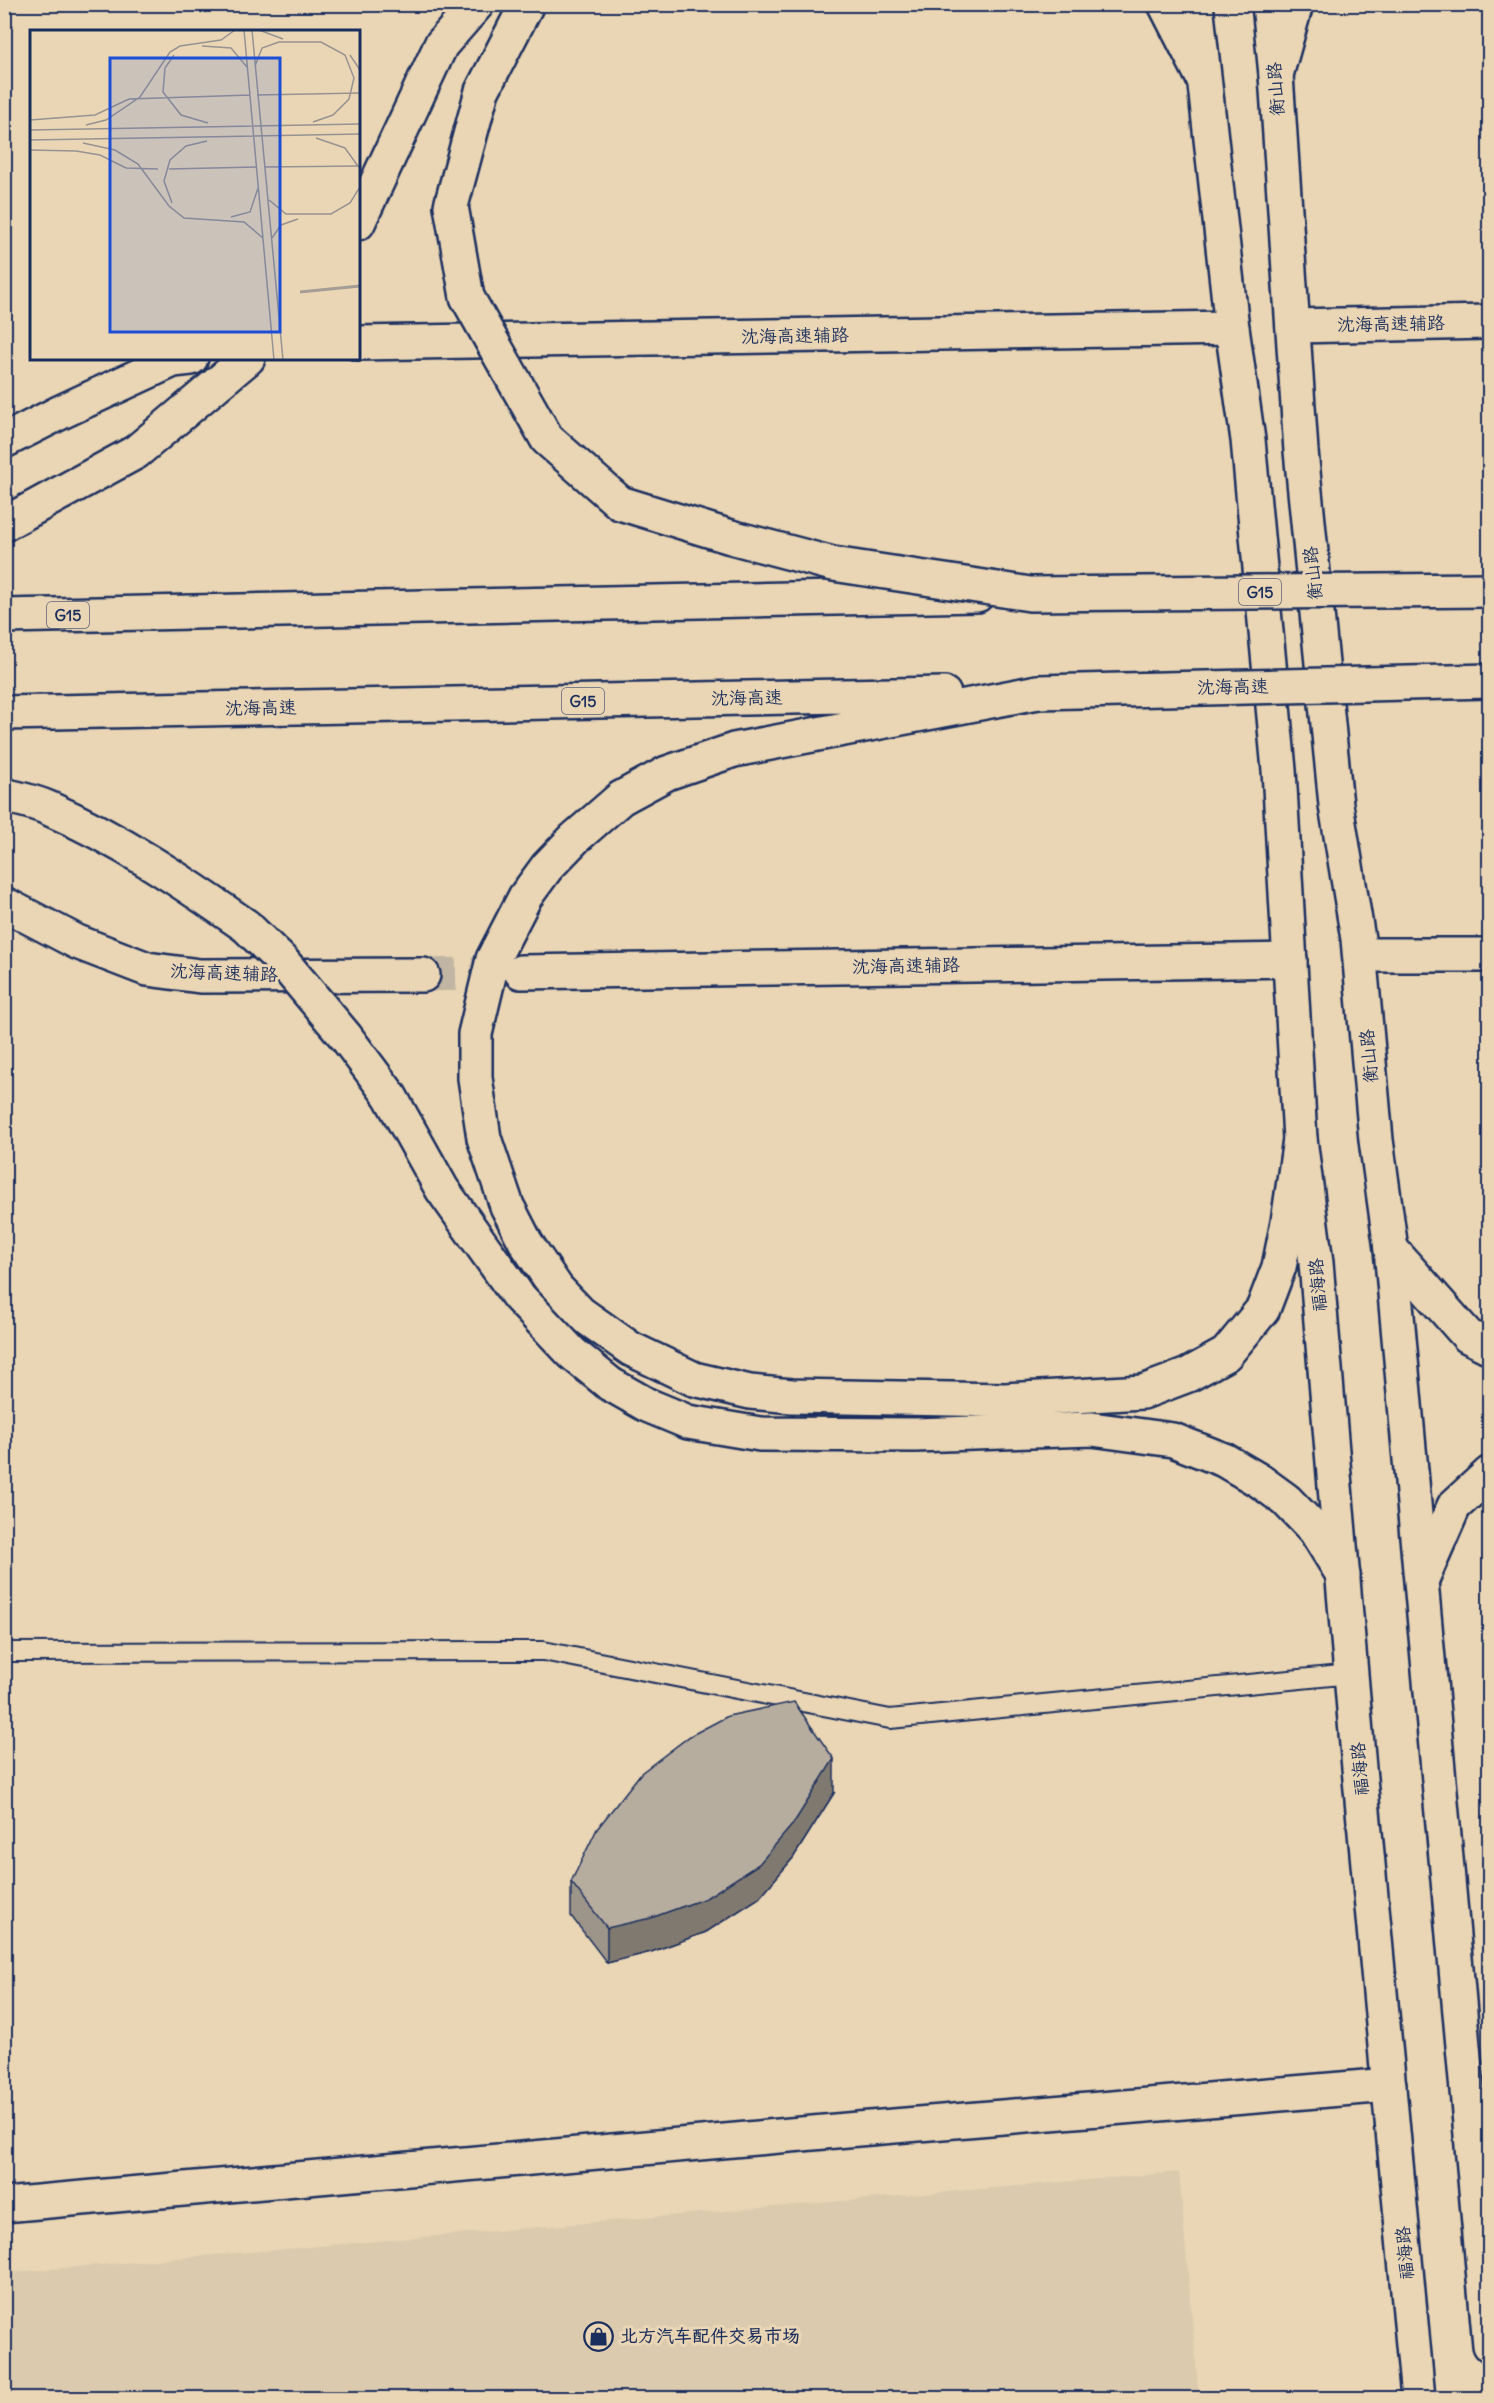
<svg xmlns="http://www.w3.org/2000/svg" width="1494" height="2403" font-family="Delius,'LXGW WenKai TC',sans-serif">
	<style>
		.built { fill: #dbcaae }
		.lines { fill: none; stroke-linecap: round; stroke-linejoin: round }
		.trunk-tunnel { stroke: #c1b5a3; stroke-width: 33; stroke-dasharray: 33 16; stroke-linecap: butt }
		.service-casing { stroke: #1b2f5e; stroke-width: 22 }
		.minor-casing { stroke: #1b2f5e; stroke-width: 38 }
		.primary-casing { stroke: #1b2f5e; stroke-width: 38 }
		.trunk-casing { stroke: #1b2f5e; stroke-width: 38 }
		.motorway-casing { stroke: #1b2f5e; stroke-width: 38 }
		.service { stroke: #ead6b4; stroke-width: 18 }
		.minor { stroke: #ead6b4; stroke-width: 33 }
		.primary { stroke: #ead6b4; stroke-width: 33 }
		.trunk { stroke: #ead6b4; stroke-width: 33 }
		.motorway { stroke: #ead6b4; stroke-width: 33 }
		.motorway-bridge-casing { stroke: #1b2f5e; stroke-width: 38; stroke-linecap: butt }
		.motorway-bridge { stroke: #ead6b4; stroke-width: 33 }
		.wall { fill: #9d9589; stroke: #1b2f5e; stroke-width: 1.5 }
		.shaded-wall { fill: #80796f; stroke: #1b2f5e; stroke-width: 1.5 }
		.building { fill: #b7ad9f; stroke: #1b2f5e; stroke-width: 1.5 }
		.labels { text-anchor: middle; stroke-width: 6; stroke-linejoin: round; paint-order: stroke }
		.shield { fill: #ead6b4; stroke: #596178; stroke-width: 1.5 }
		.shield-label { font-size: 16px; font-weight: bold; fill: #1b2f5e }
		.street-label { font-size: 18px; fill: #1b2f5e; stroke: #ead6b4 }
		.poi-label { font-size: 18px; font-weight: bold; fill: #1b2f5e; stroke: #ead6b4; text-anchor: start }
		.inset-river { fill: none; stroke: #a39d96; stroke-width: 3 }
		.inset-road { fill: none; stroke: #979392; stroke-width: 1.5 }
		.view { fill: #1d4ed8; fill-opacity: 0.15; stroke: #1d4ed8; stroke-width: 3 }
		.inset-edge { fill: none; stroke: #1b2f5e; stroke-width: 3 }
	</style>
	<rect width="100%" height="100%" fill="#ead6b4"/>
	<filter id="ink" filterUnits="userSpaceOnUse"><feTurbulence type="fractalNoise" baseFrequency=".0167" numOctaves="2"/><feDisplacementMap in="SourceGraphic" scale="12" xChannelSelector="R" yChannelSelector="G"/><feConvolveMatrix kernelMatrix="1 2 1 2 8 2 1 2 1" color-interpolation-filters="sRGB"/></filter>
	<g filter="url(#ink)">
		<!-- built -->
		<path class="built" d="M1179,2172L1199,2398H5V2273Z"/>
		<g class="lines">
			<!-- trunk-tunnel -->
			<path class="trunk-tunnel" d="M423,975L517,973"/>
			<defs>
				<path id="service" d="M4,1652L543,1651L890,1719L1351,1674"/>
				<path id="minor" d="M4,2205L858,2129L1389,2085"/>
				<path id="primary" d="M1196,4L1232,328L1248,440L1279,770L1300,1139L1316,1263L1359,1768L1418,2398
					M1269,4L1276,75L1301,451L1336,805L1358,939L1376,1140L1391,1249L1490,2345"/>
				<path id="trunk" d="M1293,326L1490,322
					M358,343L1232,328
					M4,441L61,412L173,360L191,358
					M4,904L77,942L147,969L200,976L423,975
					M1360,955H1490
					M521,972L1290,960"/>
				<path id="motorway" d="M1165,4L1203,78
					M1276,75L1296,4
					M358,223L441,45L477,4
					M4,524L136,452L248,358
					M4,616L977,595
					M1038,692L734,750L667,773L621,798L575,838L547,867L525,897L493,959L475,1034V1078L484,1138L507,1206L526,1243L557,1289L580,1313L631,1349L694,1379L750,1392L792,1396L1005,1400L1143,1392L1188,1375L1226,1354L1263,1309L1279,1267L1288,1222L1300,1139
					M4,713L944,694
					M4,795C19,799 35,802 48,808C119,839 183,882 246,926
					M1391,1249L1468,1336L1490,1347
					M610,1384L647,1405L688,1422L760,1434L915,1435L1092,1429L1173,1440L1224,1460L1260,1481L1286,1500L1315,1530L1343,1575
					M1422,1579L1454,1506L1490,1473"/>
			</defs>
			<!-- service casing -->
			<use href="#service" class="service-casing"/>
			<!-- minor casing -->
			<use href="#minor" class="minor-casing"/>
			<!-- primary casing -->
			<use href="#primary" class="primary-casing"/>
			<!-- trunk casing -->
			<use href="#trunk" class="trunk-casing"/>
			<!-- motorway casing -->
			<use href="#motorway" class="motorway-casing"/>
			<!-- service -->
			<use href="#service" class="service"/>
			<!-- minor -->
			<use href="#minor" class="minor"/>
			<!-- primary -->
			<use href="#primary" class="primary"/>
			<!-- trunk -->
			<use href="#trunk" class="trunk"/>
			<!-- motorway -->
			<use href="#motorway" class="motorway"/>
			<defs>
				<path id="motorway-bridge" d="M527,4L482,91L451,206L467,297L547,439L620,503L731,537L833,564L1030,594L1490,590
					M1038,692L1490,681
					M246,926L283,962L346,1037L390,1096L442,1189L518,1296L572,1353L610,1384"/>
			</defs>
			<!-- motorway-bridge casing -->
			<use href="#motorway-bridge" class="motorway-bridge-casing"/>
			<!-- motorway-bridge -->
			<use href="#motorway-bridge" class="motorway-bridge"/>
		</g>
		<!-- wall -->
		<path class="wall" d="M834,1793L793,1858L759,1898L706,1932L651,1952L607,1963L571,1916V1882Z"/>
		<!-- shaded-wall -->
		<path class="shaded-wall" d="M834,1759V1793L793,1858L759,1898L706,1932L651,1952L607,1963V1928Z"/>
		<!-- building -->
		<path class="building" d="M794,1702L834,1759L793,1824L759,1864L706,1898L651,1918L607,1928L571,1882L597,1829L641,1773L690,1736L728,1716Z"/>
	</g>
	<!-- icons -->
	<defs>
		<symbol id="shop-ring" viewBox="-11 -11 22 22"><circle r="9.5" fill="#ead6b4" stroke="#1b2f5e" stroke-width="1.5"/><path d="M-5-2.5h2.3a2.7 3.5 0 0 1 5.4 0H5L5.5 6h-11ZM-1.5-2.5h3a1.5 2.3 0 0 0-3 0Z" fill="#1b2f5e"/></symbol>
	</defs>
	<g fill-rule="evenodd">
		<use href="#shop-ring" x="582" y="2320" width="33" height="33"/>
	</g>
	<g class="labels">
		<!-- shield labels -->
		<g class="shield">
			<rect x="1239" y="579" width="42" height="26" rx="4.5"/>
			<rect x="47" y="602" width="42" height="26" rx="4.5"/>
			<rect x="562" y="688" width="42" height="26" rx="4.5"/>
		</g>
		<g class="shield-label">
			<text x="1260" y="598">G15</text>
			<text x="68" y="621">G15</text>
			<text x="583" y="707">G15</text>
		</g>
		<!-- street labels -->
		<g class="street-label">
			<text transform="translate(1276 89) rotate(-94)" y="6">衡山路</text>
			<text transform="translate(1391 324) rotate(-1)" y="6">沈海高速辅路</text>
			<text transform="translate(795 336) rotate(-1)" y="6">沈海高速辅路</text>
			<text transform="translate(1313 573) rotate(-96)" y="6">衡山路</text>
			<text transform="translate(1233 687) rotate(-1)" y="6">沈海高速</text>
			<text transform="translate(747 698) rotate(-1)" y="6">沈海高速</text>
			<text transform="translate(261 708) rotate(-1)" y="6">沈海高速</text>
			<text transform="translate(906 966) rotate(-1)" y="6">沈海高速辅路</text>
			<text transform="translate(224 973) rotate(2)" y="6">沈海高速辅路</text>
			<text transform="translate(1369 1056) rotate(-95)" y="6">衡山路</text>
			<text transform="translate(1318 1285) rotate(-95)" y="6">福海路</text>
			<text transform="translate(1360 1769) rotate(-95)" y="6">福海路</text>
			<text transform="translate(1405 2253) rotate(-95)" y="6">福海路</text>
		</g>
		<!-- poi labels -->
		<g class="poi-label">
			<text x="620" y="2342">北方汽车配件交易市场</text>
		</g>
	</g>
	<!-- overview -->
	<g transform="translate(30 30)">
		<rect width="330" height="330" fill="#ead6b4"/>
		<path class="inset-river" d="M270,262L330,256"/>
		<path class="inset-road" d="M214,0L244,330M222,0L253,330M229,0L253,9M172,16L201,18L217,37M144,25L135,38L133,62L151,85L178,93M320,25L330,40M225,36L232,18L249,12H291L315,25L324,48L319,69L303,85L283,92M227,65L330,63M0,90L65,85L99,69L220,65M56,95L76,90L110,67L140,22L150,16L191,10L205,0M0,100L330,94M286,108L315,118L330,139M0,110L330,104M53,113L85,120L108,134L139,176L154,188L214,192L233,208M0,120L46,121L70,125L96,138L128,139M235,137L330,136M139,139L227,137M239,170L256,184H301L320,173L330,157M142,173L134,151L140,130L156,116L177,111M201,187L220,182L228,158M242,208L251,195L268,189"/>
		<path class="view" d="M80,28H250V302H80Z"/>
		<rect width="330" height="330" class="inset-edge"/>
	</g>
	<!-- margin -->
	<rect width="1494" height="2403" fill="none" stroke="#ead6b4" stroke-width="24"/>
	<rect x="12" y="12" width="1470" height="2379" fill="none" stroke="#1b2f5e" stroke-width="2" filter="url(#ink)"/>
</svg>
